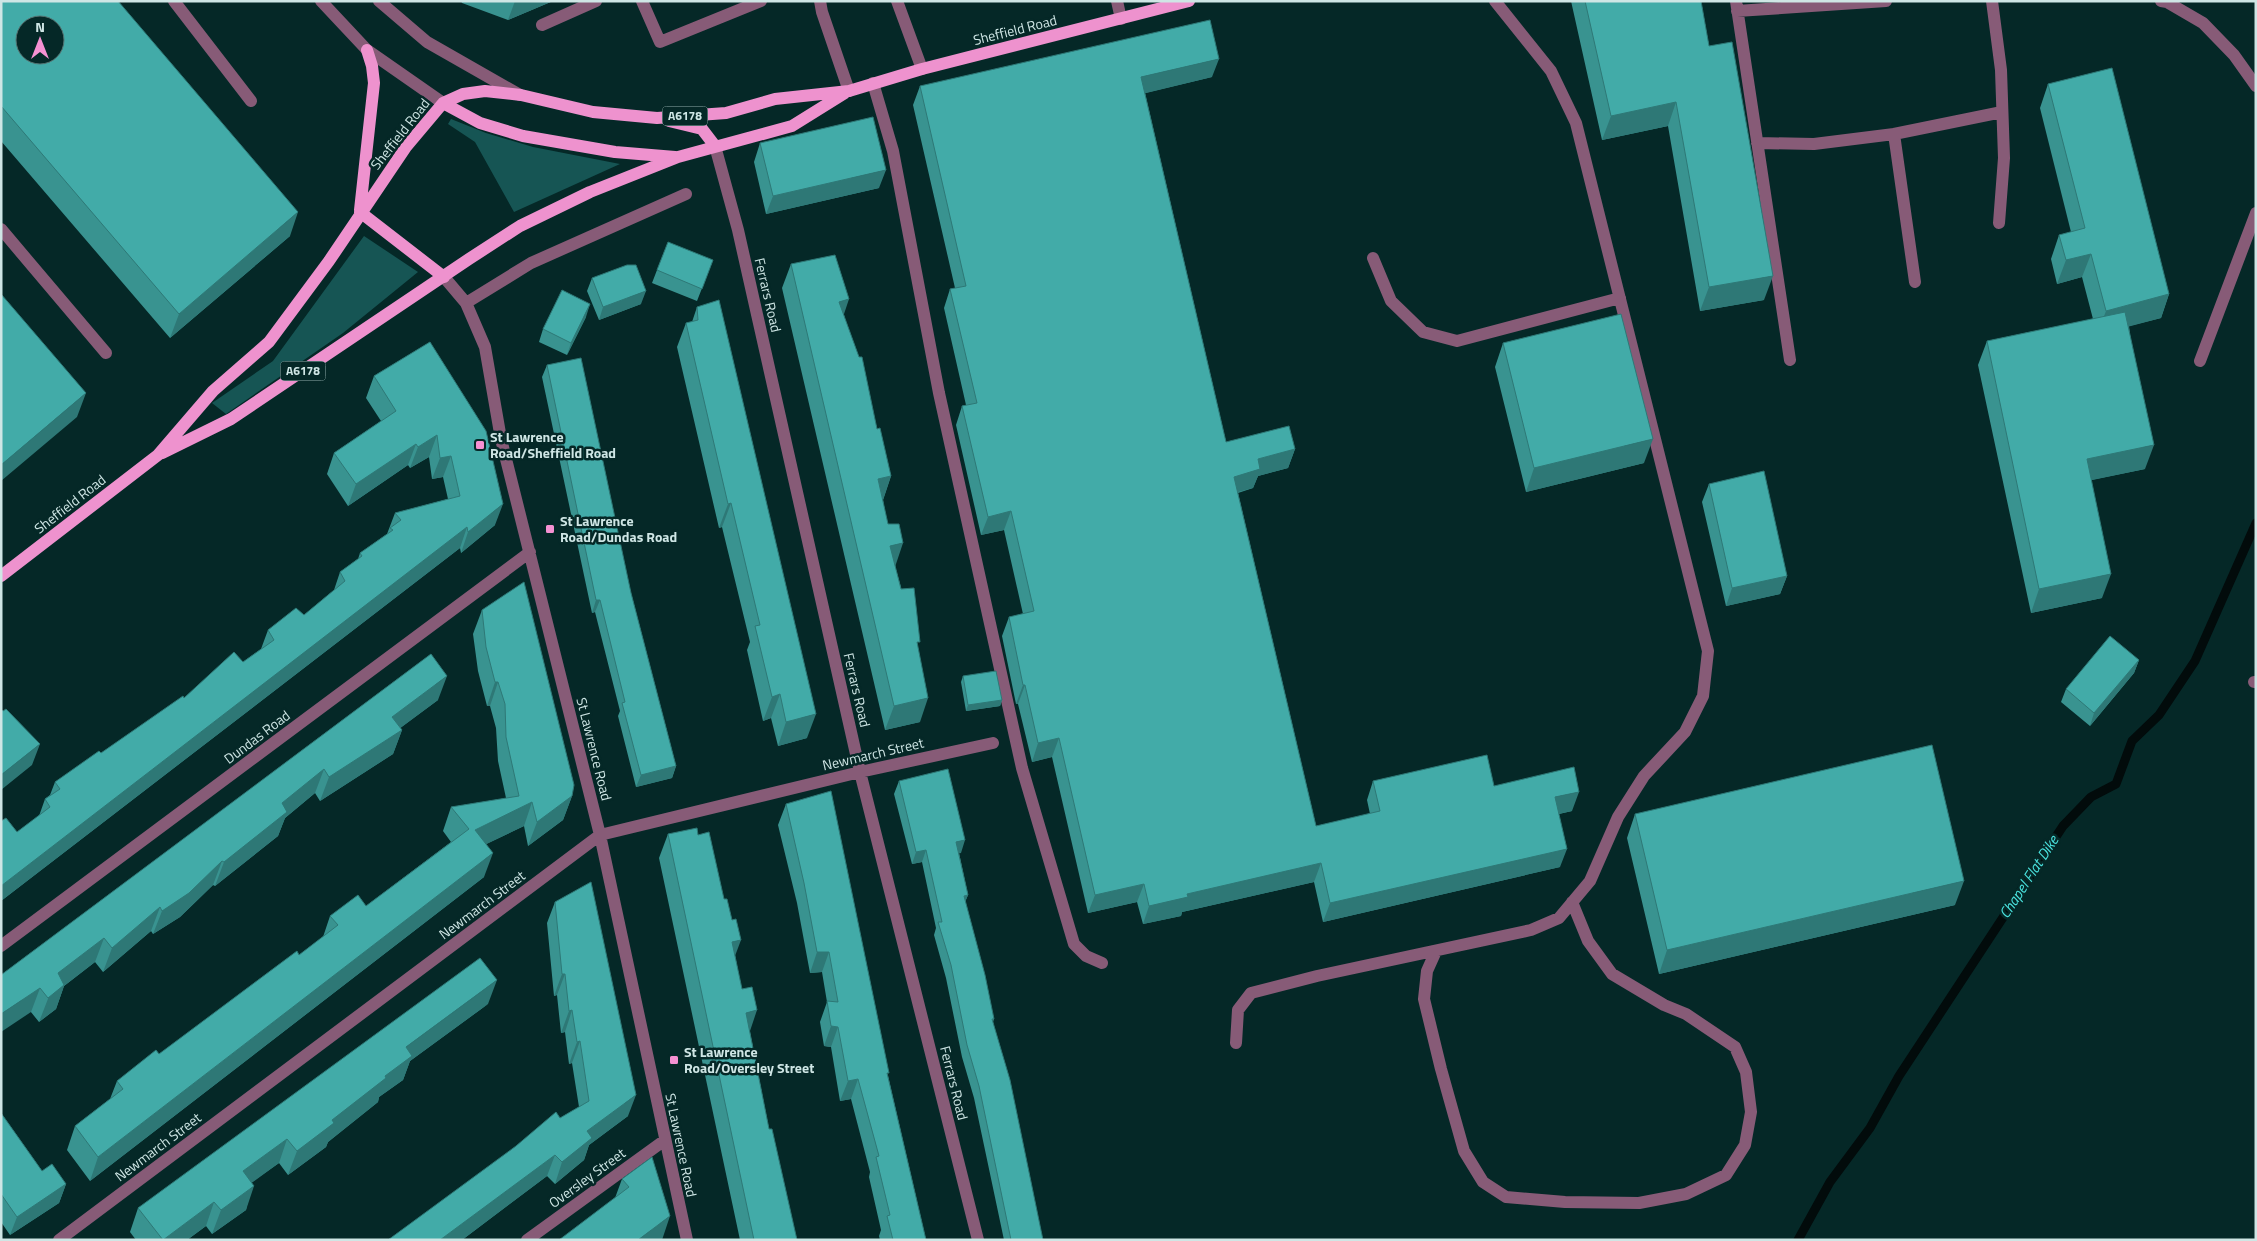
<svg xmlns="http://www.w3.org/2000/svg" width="2257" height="1241" font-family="'Titillium Web',sans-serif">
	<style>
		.green { fill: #165554 }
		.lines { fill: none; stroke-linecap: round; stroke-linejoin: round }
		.stream { stroke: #020b0b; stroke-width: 9 }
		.minor { stroke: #875b77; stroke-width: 12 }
		.major { stroke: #ee92ce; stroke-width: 12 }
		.wall { fill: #399390 }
		.shaded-wall { fill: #2e7876 }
		.building { fill: #42aba8; stroke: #2e7876; fill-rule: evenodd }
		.poi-dot { fill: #f591d2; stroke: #052827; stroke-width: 2 }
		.labels { text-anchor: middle; stroke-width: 5; stroke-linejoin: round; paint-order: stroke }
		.shield { fill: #052827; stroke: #92adac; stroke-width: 1 }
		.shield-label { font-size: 12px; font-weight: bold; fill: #cfe6e5 }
		.street-label { font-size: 14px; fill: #cfe6e5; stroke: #052827 }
		.poi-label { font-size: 14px; font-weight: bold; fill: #cfe6e5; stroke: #052827; text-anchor: start }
		.water-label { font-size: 15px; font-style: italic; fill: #4ae2de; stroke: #052827 }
	</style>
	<rect width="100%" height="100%" fill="#052827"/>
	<!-- green -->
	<path class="green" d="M451,119L486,133L533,147L620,164L514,212L475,142L448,124Z
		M364,236L418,272L343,333L226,414L212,403L273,361Z"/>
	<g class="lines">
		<!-- stream -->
		<path class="stream" d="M1798,1240L1830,1182L1870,1128L1899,1076L2063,826L2091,797L2116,784L2132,741L2159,715L2195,661L2256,523"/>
		<!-- minor -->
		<path class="minor" d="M174,1L251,101
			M321,1L367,50L443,103
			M379,1L427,42L520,95
			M642,1L660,42L761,1
			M820,1L822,12L849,91
			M897,1L922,69
			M1117,1L1121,19
			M1736,1L1790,360
			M1992,1L2001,70L2004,158L1999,223
			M2161,1L2167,2L2203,23L2234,55L2256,86
			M1737,11L1886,1
			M542,25L596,1
			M873,83L893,151L939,393L1022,768L1074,944L1086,956L1102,963
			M1894,134L2002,112
			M1757,143L1814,144L1894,134L1915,282
			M715,146L738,230L860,772L978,1240
			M1,229L106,353
			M1373,258L1391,301L1423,332L1457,341L1620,298
			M444,277L466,303L485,347L501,439L600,835L687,1240
			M466,303L531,263L686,194
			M2200,361L2256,213
			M2254,682H2256
			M1,946L530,552
			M1436,951L1427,971L1424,999L1441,1069L1464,1151L1483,1182L1506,1197L1565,1202L1639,1203L1686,1194L1726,1175L1745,1145L1751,1112L1746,1072L1735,1047L1686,1014L1664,1005L1612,974L1588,941L1572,902
			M1236,1043L1238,1010L1251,993L1317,976L1531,930L1559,918L1590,881L1618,817L1644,776L1685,732L1703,696L1708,651L1576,123L1551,71L1495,1
			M59,1240L600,835L860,772L993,743
			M527,1240L665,1140"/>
		<!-- major -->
		<path class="major" d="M443,103L480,123L523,136L615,152L675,157
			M669,121L702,129L715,146
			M360,210L374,83L372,66L367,50
			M360,212L444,277
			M162,453L231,419L469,259L520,226L590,192L678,157L792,126L845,93
			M1,576L158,455L213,391L269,342L329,261L406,147L443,103L463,94L485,91L521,95L593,112L657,118L726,113L775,99L849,91L922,69L1189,1"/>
	</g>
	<!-- wall -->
	<path class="wall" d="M1,1L290,236L170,338L1,141Z
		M461,1H553L508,20L462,3Z
		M1571,1H1701L1709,46L1764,300L1700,311L1668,126L1602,140Z
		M1212,77L1145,93L1226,442L1295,449L1288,468L1258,476L1253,488L1238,493L1316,826L1370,814L1367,800L1373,781L1494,786L1572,811L1559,814L1560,867L1323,922L1314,882L1182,912L1181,916L1143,924L1137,902L1088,913L1052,757L1032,762L1018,704H1016L1002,636L1009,617L1023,614L1004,530L981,535L956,425L962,406L966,405L944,308L950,289L955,288L913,105L920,86Z
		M2048,84L2169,294L2161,318L2129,326L2145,469L2091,480L2102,598L2031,613L1978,365L1987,341L2093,319L2082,277L2057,284L2051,259L2059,235L2071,232L2040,108Z
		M760,143L879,188L766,214L754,162Z
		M713,260L697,301L652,283L657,270Z
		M791,264L844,315L891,476L883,500L895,566L918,648L920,722L885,730L782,288Z
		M592,278L641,304L599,320L587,291Z
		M697,307L807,738L778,746L771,718L763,721L747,650L750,642L722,527L719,528L677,347L686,323L692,322Z
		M586,317L567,355L539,342L543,329Z
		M430,342L495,525L461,553L460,548L1,901V821L17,832L39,816L45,799L50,795L55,782L101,753L184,698L243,662L261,649L268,630L304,615L334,590L340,572L358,559L360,553L387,534L395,513L448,499L443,477L432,479L429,457L410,468L408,465L348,506L327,474L334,453L381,421L366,398L374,376Z
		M1503,343L1644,463L1526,492L1495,367Z
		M547,365L631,593L676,766L672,778L636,787L618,716L620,711L595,612L592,613L542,377Z
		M1709,484L1787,576L1780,594L1726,606L1702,502Z
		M482,610L572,796L563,820L528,846L524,826L486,844L484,877L90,1181L67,1150L75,1126L110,1099L117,1081L159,1054L299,955L323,937L330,916L366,906L451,842L443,831L451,807L506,798L498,761L496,728L490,706H487L478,671L473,634Z
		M431,654L438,700L400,728L402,730L393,754L320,801L315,793L285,818L278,836L215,886L213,885L180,917L153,934L151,931L103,972L95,962L64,986L56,1009L39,1022L1,975Z
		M2139,660L2134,673L2090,726L2061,702L2066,689Z
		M963,676L1002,700L1000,706L966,711L961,682Z
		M899,781L961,853H959L968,895L965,902L994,1019L993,1022L1043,1240H1004L974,1098L962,1057L946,978L934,935L936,928L922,862L912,864L894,794Z
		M786,804L888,1076L926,1240H880L879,1236L881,1230L869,1177L870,1172L851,1099L840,1101L831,1047L824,1046L820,1022L827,1002L822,972L810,973L797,903L778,825Z
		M1635,814L1955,905L1659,974L1627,838Z
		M668,834L698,835L724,899L769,1129L797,1240H740L659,858Z
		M555,902L628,1116L589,1145L584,1160L555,1184L547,1176L462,1240H388L560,1118L579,1107L572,1063L569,1064L565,1032L561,1033L557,995L554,996L547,923Z
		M488,1004L410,1061L403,1080L379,1097L378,1102L328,1142L326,1147L288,1175L279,1163L252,1182L246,1210L212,1234L206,1226L187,1240H136L130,1232L138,1208Z
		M1,1113L42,1171L66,1184L59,1203L10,1235L1,1222Z
		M652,1157L662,1240L615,1198L622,1179Z"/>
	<!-- shaded-wall -->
	<path class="shaded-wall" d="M515,1H553L508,20Z
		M1219,59L1212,77L1134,96L1141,77Z
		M1676,102L1668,126L1602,140L1611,116Z
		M886,170L879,188L766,214L773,196Z
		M298,212L290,236L170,338L179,314Z
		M2091,254L2082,277L2057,284L2066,260Z
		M1773,276L1764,300L1700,311L1709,287Z
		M646,291L641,304L599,320L603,307Z
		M2169,294L2161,318L2097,335L2106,311Z
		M849,299L841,323L839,302Z
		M590,304L586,317L567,355L571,343Z
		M86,393L77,417L1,481V465Z
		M437,435L429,457L410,468L418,447Z
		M1653,439L1644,463L1526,492L1534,468Z
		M416,444L408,465L348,506L356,484Z
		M2154,445L2145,469L2078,483L2087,459Z
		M1295,449L1288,468L1258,476L1253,488L1227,495L1234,477L1258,459Z
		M451,456L443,477L432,479L440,458Z
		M891,476L883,500L878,479Z
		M731,503L722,527L719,528L728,504Z
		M503,504L495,525L461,553L468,532Z
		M1011,511L1004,530L981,535L988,517Z
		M467,527L460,548L1,901V886Z
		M903,543L895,567L890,546Z
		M2111,574L2102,598L2031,613L2039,589Z
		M1787,576L1780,594L1726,606L1732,588Z
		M596,600H600L595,612L592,613Z
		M2139,660L2134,673L2090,726L2094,713Z
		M447,676L438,700L383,741L392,717Z
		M495,682H498L490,706H487Z
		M1023,685H1025L1018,704H1016Z
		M780,694L771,718L763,721L772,697Z
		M928,698L920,722L885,730L894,706Z
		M1002,700L1000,706L966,711L968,705Z
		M816,714L807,738L778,746L786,722Z
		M402,730L393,754L320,801L329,777Z
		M1059,738L1052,757L1032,762L1038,743Z
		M40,744L32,765L1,790V775Z
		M676,766L672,778L636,787L641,775Z
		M324,769L315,793L285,818L278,836L215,886L224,862L282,803Z
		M1579,792L1572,811L1549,816L1555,797Z
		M572,796L563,820L528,846L537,822Z
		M532,802L524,826L466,854L475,830Z
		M965,840L961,853L952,855L956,842Z
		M1567,849L1560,867L1323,922L1330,903Z
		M926,850L922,862L912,864L916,852Z
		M493,853L484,877L90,1181L98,1157Z
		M222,861L213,885L180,917L153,934L162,911Z
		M1321,863L1314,882L1182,912L1181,916L1143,924L1149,906L1187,894Z
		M1964,881L1955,905L1659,974L1667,950Z
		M1144,884L1137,902L1088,913L1095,895Z
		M968,895L963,907L964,896Z
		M160,907L151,931L103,972L112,948Z
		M104,938L95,962L64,986L56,1009L39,1022L58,973Z
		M741,940L732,964V942Z
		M817,952H829L822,972L810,973Z
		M562,974H565L557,995L554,996Z
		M497,980L488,1004L410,1061L403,1080L379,1097L378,1102L328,1142L326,1147L288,1175L297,1151L332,1120L406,1047Z
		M40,988L31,1012L1,1032V1014Z
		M572,1010L565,1032L561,1033L569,1011Z
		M757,1010L749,1034L746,1013Z
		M831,1026L838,1027L831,1047L824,1046Z
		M580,1041L572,1063L569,1064L577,1042Z
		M858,1079L851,1099L840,1101L848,1081Z
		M636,1095L628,1116L589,1145L584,1160L555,1184L562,1162L587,1131Z
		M287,1139L279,1163L235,1195L243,1171Z
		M555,1155L547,1176L462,1240H440Z
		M66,1184L59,1203L10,1235L17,1217Z
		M254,1186L246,1210L212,1234L221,1210Z
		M214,1202L206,1226L187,1240H163Z
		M670,1216L662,1240H638Z"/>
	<!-- building -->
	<path class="building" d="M1,1H118L298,212L179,314L1,106ZM25,25H55V55H25Z
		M1585,1H1701L1709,46L1732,42L1773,276L1709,287L1676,102L1611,116Z
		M1210,20L1219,59L1141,77L1226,442L1289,426L1295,449L1258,459L1260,469L1234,477L1316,826L1380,811L1373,781L1487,755L1494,786L1574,767L1579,792L1555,797L1567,849L1330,903L1321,863L1187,894L1188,897L1149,906L1144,884L1095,895L1059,738L1038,743L1025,685H1023L1009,617L1034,611L1011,511L988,517L962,406L977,403L950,289L966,286L920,86Z
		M2112,68L2169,294L2106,311L2091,254L2066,260L2059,235L2085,228L2048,84Z
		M873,117L886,170L773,196L760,143Z
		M668,242L713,260L702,289L657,270Z
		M835,255L849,299L839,302L859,357H862L877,429L880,428L891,476L878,479L888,524H899L903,543L890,546L901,589L914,588L920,642H917L928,698L894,706L791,264Z
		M627,265H636L646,291L603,307L592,278Z
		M562,290L590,304L571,343L543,329Z
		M1,294L86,393L1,465Z
		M719,300L816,714L786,722L780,694L772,697L755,626L760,625L731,503L728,504L686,323L698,320L697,307Z
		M2125,312L2154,445L2087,459L2111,574L2039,589L1987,341Z
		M1621,314L1653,439L1534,468L1503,343Z
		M430,342L486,431L503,504L468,532L467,527L1,886V821L6,818L17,832L50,807L45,799L60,789L55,782L99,751L101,753L183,696L184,698L234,652L243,662L274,640L268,630L296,608L304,615L345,581L340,572L362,556L360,553L393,530L390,528L401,520L395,513L460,496L451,456L440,458L437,435L418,447L416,444L356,484L334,453L396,411L374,376Z
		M581,358L631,593L676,766L641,775L622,703L625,702L600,600H596L547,365Z
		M1764,471L1787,576L1732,588L1709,484Z
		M524,582L574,785L572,796L537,822L532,802L475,830L493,853L98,1157L75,1126L123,1089L117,1081L156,1050L159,1054L297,951L299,955L338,925L330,916L358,895L366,906L469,829L451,807L519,796L506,737L505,704L498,682H495L486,647L482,610Z
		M2110,636L2139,660L2094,713L2066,689Z
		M431,654L447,676L392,717L402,730L329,777L324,769L282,803L287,812L224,862L222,861L189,893L162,911L160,907L112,948L104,938L58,973L64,985L48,998L40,988L1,1014V975Z
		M996,671L1002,700L968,705L963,676Z
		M1,709L3,711L6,709L40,744L1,775Z
		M1932,745L1964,881L1667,950L1635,814Z
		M948,769L965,840L956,842L968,895L964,896L985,975L994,1019H992L1010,1080L1043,1240H1011L979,1086L967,1045L951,965L938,922H942L926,850L916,852L899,781Z
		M831,791L889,1073H887L926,1240H893L887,1216L890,1215L876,1157L879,1156L858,1079L848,1081L838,1027L831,1026L827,1001L838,1002L829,952H817L804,883L786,804Z
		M697,828L698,835L709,832L724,899H727L732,920L736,919L741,940L732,942L742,989L752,987L757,1010L746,1013L769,1129H772L797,1240H754L668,834Z
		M591,882L636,1095L587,1131L592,1138L562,1162L555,1155L440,1240H388L516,1146L556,1112L560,1118L589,1101L580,1041L577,1042L572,1010L569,1011L565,974H562L555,902Z
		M480,958L497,980L406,1047L412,1056L385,1076L386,1078L332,1120L334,1123L297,1151L287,1139L243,1171L254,1186L221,1210L214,1202L163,1240L138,1208Z
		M1,1113L42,1171L52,1164L66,1184L17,1217L1,1194Z
		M652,1157L670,1216L638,1240H559L629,1187L622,1179Z"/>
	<!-- markers -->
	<g class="poi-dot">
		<rect x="475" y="440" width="10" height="10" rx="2.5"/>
		<rect x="545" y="524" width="10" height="10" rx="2.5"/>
		<rect x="669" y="1055" width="10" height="10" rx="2.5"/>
	</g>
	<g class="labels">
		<!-- shield labels -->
		<g class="shield">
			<rect x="662.5" y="106.5" width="45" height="19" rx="4"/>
			<rect x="280.5" y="361.5" width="45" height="19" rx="4"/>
		</g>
		<g class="shield-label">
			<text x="685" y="120">A6178</text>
			<text x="303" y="375">A6178</text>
		</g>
		<!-- street labels -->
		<g class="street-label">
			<text transform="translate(1015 30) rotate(-14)" y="5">Sheffield Road</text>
			<text transform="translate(400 134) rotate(-52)" y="5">Sheffield Road</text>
			<text transform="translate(768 295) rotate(77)" y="5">Ferrars Road</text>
			<text transform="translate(70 504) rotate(-38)" y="5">Sheffield Road</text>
			<text transform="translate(857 690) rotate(77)" y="5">Ferrars Road</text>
			<text transform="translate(257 737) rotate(-37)" y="5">Dundas Road</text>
			<text transform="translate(594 749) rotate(76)" y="5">St Lawrence Road</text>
			<text transform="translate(873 754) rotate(-13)" y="5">Newmarch Street</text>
			<text transform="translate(482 905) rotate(-37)" y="5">Newmarch Street</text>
			<text transform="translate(954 1083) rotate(76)" y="5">Ferrars Road</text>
			<text transform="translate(681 1145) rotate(78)" y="5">St Lawrence Road</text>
			<text transform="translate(158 1147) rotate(-37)" y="5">Newmarch Street</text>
			<text transform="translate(587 1178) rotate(-36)" y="5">Oversley Street</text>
		</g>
		<!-- poi labels -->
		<g class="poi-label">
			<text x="490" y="442">St Lawrence<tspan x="490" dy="16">Road/Sheffield Road</tspan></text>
			<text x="560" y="526">St Lawrence<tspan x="560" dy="16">Road/Dundas Road</tspan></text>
			<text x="684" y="1057">St Lawrence<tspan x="684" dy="16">Road/Oversley Street</tspan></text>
		</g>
		<!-- water labels -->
		<g class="water-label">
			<text transform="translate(2029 877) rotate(-57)" y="5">Chapel Flat Dike</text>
		</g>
	</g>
	<!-- border -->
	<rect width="2257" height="1241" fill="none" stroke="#cfe6e5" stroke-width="5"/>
	<!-- north arrow -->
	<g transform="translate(40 40)"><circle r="24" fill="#052827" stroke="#567473"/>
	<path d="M0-4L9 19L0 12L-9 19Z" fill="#f591d2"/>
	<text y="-8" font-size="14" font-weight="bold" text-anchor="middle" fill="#cfe6e5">N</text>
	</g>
</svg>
